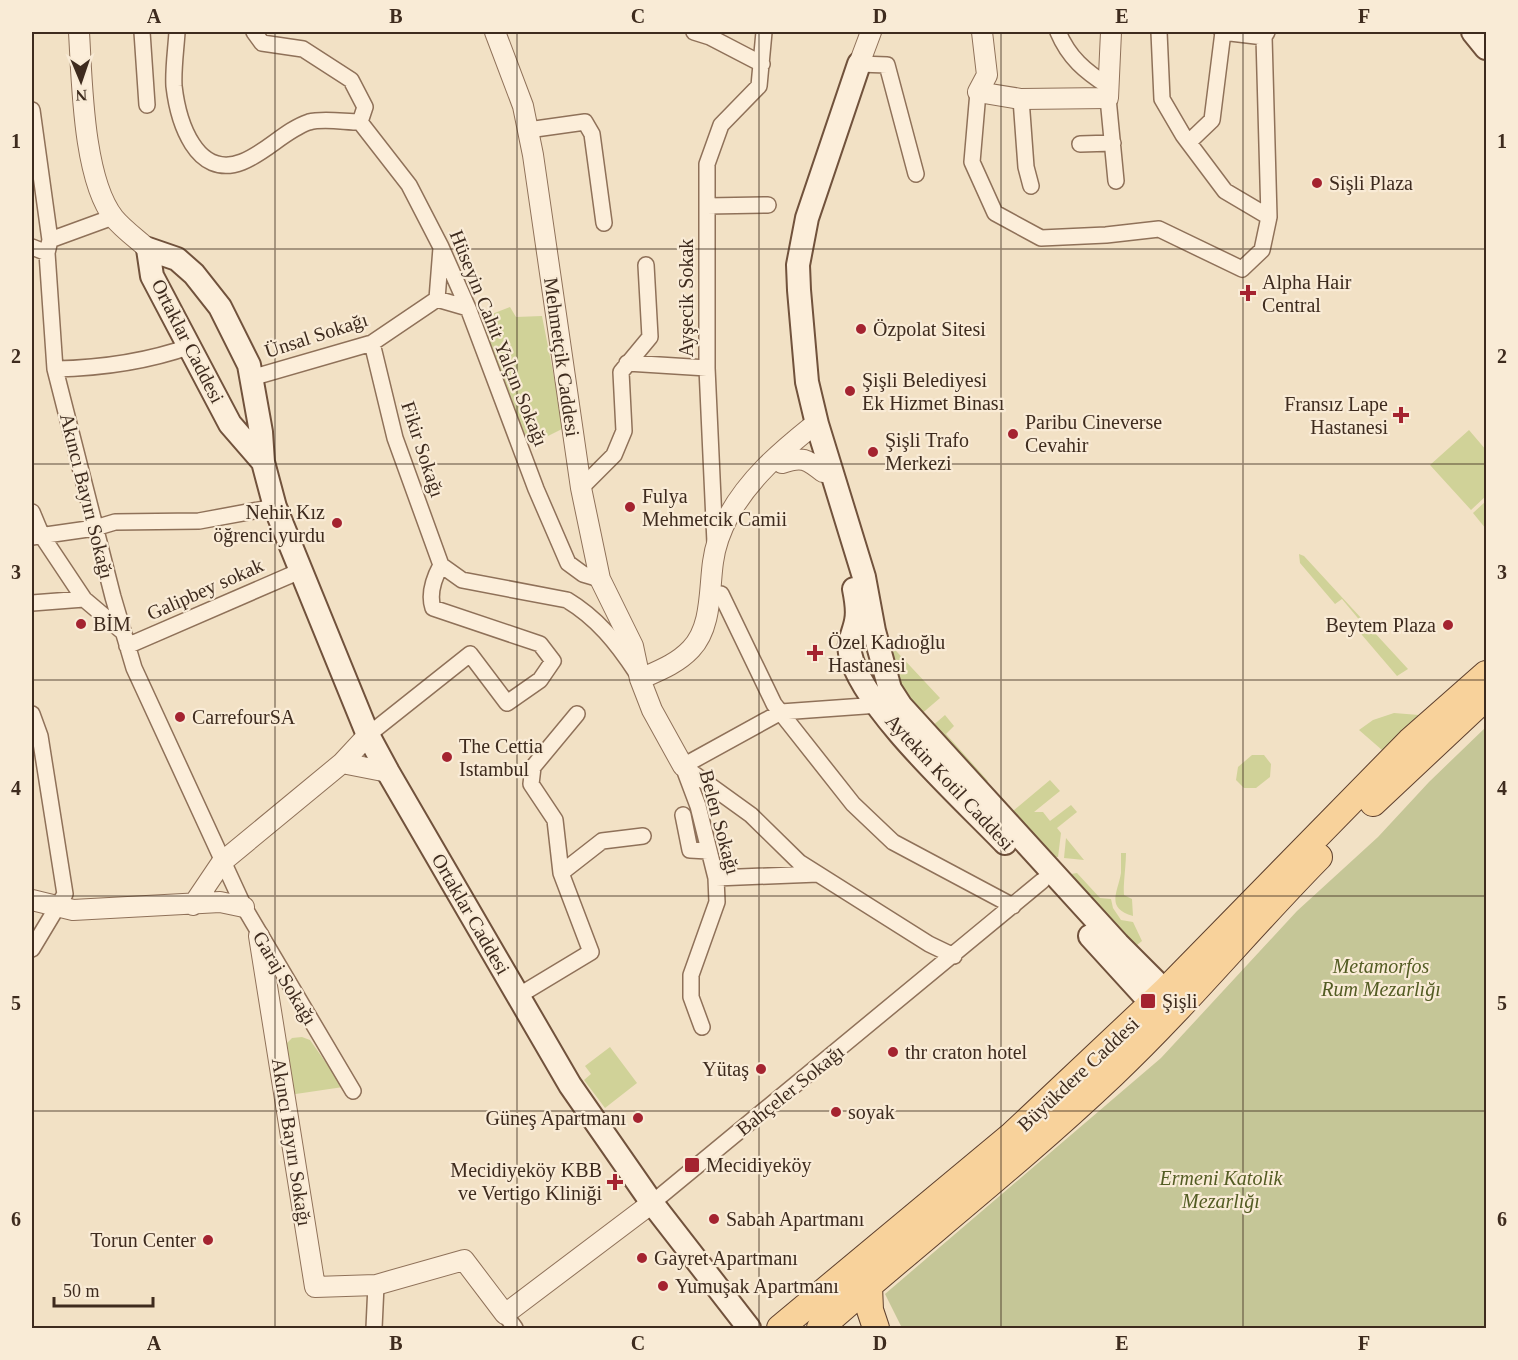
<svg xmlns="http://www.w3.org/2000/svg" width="1518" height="1360" font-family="'Times New Roman',serif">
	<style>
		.green { fill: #d0d298 }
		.cemetery { fill: #c5c697 }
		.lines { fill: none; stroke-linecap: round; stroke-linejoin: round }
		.minor-casing { stroke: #8f7159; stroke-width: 18 }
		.tertiary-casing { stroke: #8f7159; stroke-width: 22 }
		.secondary-casing { stroke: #71523c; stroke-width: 26 }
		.primary-casing { stroke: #5d3f2d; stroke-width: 28 }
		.minor { stroke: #fceeda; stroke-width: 15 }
		.tertiary { stroke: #fceeda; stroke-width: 20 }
		.secondary { stroke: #fceeda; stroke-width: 22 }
		.primary { stroke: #f8d29b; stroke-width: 26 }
		.grid { fill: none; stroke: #3e2b1e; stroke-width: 1.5; stroke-opacity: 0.55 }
		.poi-dot { fill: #a42330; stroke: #f9ebd6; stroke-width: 2 }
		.labels { text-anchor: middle; stroke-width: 4.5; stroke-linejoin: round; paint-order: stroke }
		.poi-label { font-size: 20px; fill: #3e2b1e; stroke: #f9ebd6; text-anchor: start }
		.street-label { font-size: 20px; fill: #3e2b1e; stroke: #f9ebd6 }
		.park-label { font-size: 20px; font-style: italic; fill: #535c23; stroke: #f9ebd6 }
		.neatline { fill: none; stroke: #3e2b1e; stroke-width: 2 }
		.grid-label { font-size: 20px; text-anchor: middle; font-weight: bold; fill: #3e2b1e }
	</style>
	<rect width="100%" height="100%" fill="#f2e1c5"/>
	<!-- green -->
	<path class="green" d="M510,307L516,317L542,316L564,428L530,445L474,321Z
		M1469,430L1486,450V496L1471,510L1430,465Z
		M1486,501V529L1473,513Z
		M1299,554L1304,556L1408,669L1397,676L1356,628L1362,623L1342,599L1335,604L1300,563Z
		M884,638L940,698L919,716L901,697Z
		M1394,713L1419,715L1382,750L1359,730L1373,720Z
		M945,715L954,726L946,734L988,781L982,786L930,728Z
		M1252,755H1264L1271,764L1270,777L1256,788H1244L1236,780L1238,767Z
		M1050,780L1060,791L1034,812H1043L1050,821L1071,805L1077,812L1057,828L1061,833L1058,857H1047L998,803L1003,799L1013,811Z
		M1066,838L1084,860L1064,858Z
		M1121,853H1126C1126,866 1123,885 1124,895L1132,899L1133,916C1105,908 1118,892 1121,873C1121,866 1121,859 1121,853Z
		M1077,873L1100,898L1111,899L1113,908L1121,920L1133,922L1142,941L1132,949L1069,881L1071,874Z
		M302,1037L310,1040L343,1087L289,1095L286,1044L292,1038Z
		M610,1047L637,1083L605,1108L584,1080L591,1074L585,1066Z"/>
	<!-- cemetery -->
	<path class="cemetery" d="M1486,727V1328H902L885,1294L1161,1058L1297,911L1378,837L1429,782Z"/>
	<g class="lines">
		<defs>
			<path id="minor" d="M142,32L147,105
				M177,32C176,49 173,69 174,86C178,121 196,180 242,162C266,153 285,130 309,122C323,118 345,122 360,122L409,185L441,247L468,308L536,489L568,563L583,574L600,579
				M254,32L262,43L303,49L351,80L365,107L360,122
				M694,32L710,37L762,64
				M1058,32C1069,58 1085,71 1108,86
				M1159,32L1162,99L1183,135L1225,191L1269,217
				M1222,32L1264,37
				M859,64L887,65L916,174
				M978,92L972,162L995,213L1041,238L1106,235L1159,229L1242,269L1262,250L1269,217L1264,37L1267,32
				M1108,98L1116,181
				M1021,99L1026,167L1031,186
				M32,110L50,240L47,253L55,369L113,597L134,668L244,907L353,1091
				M528,130L585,122L592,134L604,223
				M1189,142L1212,120L1223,32
				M1080,144L1113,143
				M707,206L768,205
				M50,240L113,217
				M32,247L47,253
				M437,299L441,248
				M437,299L468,308
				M372,343L395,438L441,565
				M627,363L707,368
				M55,369C103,368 146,362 191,346
				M251,378L372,343L437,299
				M581,488L614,455L624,431L621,372L650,337L646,265
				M32,512L42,536L84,599L123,632
				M32,537L95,528L115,522L199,521L275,507
				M715,543L707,368V164L721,125L759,86L764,32
				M441,565L462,580L567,600C597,618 617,643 636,672
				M721,594L774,704L853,804L893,842L1013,906
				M32,603L84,599
				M127,646L300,571
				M32,714L40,736L65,894L32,949
				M368,735L470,654L507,703L540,680L553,661L540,644L433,608C428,593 434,578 441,565
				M683,766L751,815L799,862L929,944L954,956
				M683,766L698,806L716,878L717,902L691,975V997L702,1027
				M683,766L781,712L879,705
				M683,815L690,850L708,851
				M561,873L602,841L643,836
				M716,878L818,874
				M518,996L591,952L561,873L555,820L531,784L533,767L577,714
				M652,1203L1042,881
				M505,1314L515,1328
				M374,1328L376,1285"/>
			<path id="tertiary" d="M79,32C82,81 83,179 114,218C123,229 137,239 148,249
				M495,32L523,106L533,155L581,488L600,579L633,646L640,679L652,710L683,766
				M982,32L987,75L978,92L1021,99L1108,98L1111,32
				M859,64L871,32
				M782,463C802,456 807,459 823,472
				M640,679C658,671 677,664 691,649C712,627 709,590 713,562C715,546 722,528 729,515C749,479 779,453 810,428
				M342,763L388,772
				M32,900L73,910L220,902L244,907
				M193,905L222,862L342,763L368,735
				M259,936L315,1287L376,1285L464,1260L505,1314L652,1203"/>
			<path id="secondary" d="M1473,32L1486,48
				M859,64L807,218L798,265L799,290L807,382L817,424L864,577L874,631L890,689L901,706L1118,944L1165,991
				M263,462L230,424L152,276L148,249L177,259L194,274L220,307L249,365L261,432L263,462L275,507L368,735L388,772L570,1085L652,1203L749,1328
				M854,589C856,599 858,612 856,621C854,632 848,642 850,653C861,707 965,801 1005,843
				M1090,936L1152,1004"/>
			<path id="primary" d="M1373,803L1486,697
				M869,1286L870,1310L876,1328
				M780,1328L1012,1135L1165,991L1410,741L1486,674
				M820,1328C916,1243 1018,1164 1112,1075C1185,1006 1249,928 1319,857"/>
		</defs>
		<!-- minor casing -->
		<use href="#minor" class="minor-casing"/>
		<!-- tertiary casing -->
		<use href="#tertiary" class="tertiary-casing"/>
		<!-- secondary casing -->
		<use href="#secondary" class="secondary-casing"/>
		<!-- primary casing -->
		<use href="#primary" class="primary-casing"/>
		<!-- minor -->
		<use href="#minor" class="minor"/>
		<!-- tertiary -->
		<use href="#tertiary" class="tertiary"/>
		<!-- secondary -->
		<use href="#secondary" class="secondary"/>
		<!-- primary -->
		<use href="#primary" class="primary"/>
	</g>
	<!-- grid -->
	<path class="grid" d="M275,32V1328M517,32V1328M759,32V1328M1001,32V1328M1243,32V1328M32,249H1486M32,464H1486M32,680H1486M32,896H1486M32,1111H1486"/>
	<!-- markers -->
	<g class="poi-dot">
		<circle cx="1317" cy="183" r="6"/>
		<path d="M1245 284h6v6h6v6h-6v6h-6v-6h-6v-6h6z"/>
		<circle cx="861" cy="329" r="6"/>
		<circle cx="850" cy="391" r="6"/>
		<path d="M1398 406h6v6h6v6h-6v6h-6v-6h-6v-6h6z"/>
		<circle cx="1013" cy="434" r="6"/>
		<circle cx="873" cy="452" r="6"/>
		<circle cx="630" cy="507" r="6"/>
		<circle cx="337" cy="523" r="6"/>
		<circle cx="81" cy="624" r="6"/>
		<circle cx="1448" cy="625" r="6"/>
		<path d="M812 644h6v6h6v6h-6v6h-6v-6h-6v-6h6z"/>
		<circle cx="180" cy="717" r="6"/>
		<circle cx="447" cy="757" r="6"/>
		<rect x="1140" y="993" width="16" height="16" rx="3"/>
		<circle cx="893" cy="1052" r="6"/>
		<circle cx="761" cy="1069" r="6"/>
		<circle cx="836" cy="1112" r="6"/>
		<circle cx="638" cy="1118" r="6"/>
		<rect x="684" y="1157" width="16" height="16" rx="3"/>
		<path d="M612 1173h6v6h6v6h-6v6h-6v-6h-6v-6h6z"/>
		<circle cx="714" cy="1219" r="6"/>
		<circle cx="208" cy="1240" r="6"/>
		<circle cx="642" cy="1258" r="6"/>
		<circle cx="663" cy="1286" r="6"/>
	</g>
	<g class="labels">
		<!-- poi labels -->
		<g class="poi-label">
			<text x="1329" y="190">Sişli Plaza</text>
			<text x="1262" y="289">Alpha Hair<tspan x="1262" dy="23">Central</tspan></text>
			<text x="873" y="336">Özpolat Sitesi</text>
			<text x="862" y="387">Şişli Belediyesi<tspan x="862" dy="23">Ek Hizmet Binası</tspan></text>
			<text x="1388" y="411" text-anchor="end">Fransız Lape<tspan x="1388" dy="23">Hastanesi</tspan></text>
			<text x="1025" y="429">Paribu Cineverse<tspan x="1025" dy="23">Cevahir</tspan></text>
			<text x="885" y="447">Şişli Trafo<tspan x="885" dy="23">Merkezi</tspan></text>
			<text x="642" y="503">Fulya<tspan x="642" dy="23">Mehmetcik Camii</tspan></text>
			<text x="325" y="519" text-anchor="end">Nehir Kız<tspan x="325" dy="23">öğrenci yurdu</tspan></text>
			<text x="93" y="631">BİM</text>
			<text x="1436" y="632" text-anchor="end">Beytem Plaza</text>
			<text x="828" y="649">Özel Kadıoğlu<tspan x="828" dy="23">Hastanesi</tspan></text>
			<text x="192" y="724">CarrefourSA</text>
			<text x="459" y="753">The Cettia<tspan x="459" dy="23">Istambul</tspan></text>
			<text x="1162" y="1008">Şişli</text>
			<text x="905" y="1059">thr craton hotel</text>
			<text x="749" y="1076" text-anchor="end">Yütaş</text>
			<text x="848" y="1119">soyak</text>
			<text x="626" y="1125" text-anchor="end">Güneş Apartmanı</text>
			<text x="706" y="1172">Mecidiyeköy</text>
			<text x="602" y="1177" text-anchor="end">Mecidiyeköy KBB<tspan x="602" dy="23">ve Vertigo Kliniği</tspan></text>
			<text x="726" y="1226">Sabah Apartmanı</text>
			<text x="196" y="1247" text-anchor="end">Torun Center</text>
			<text x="654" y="1265">Gayret Apartmanı</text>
			<text x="675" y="1293">Yumuşak Apartmanı</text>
		</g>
		<!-- street labels -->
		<g class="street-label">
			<text transform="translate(686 298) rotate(-90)" y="7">Ayşecik Sokak</text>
			<text transform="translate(316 335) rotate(-18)" y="7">Ünsal Sokağı</text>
			<text transform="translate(499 338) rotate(68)" y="7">Hüseyin Cahit Yalçın Sokağı</text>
			<text transform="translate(188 341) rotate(63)" y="7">Ortaklar Caddesi</text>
			<text transform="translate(562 357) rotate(82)" y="7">Mehmetçik Caddesi</text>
			<text transform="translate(423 449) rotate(72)" y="7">Fikir Sokağı</text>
			<text transform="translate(87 496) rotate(76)" y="7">Akıncı Bayırı Sokağı</text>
			<text transform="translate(205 589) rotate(-24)" y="7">Galipbey sokak</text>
			<text transform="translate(950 782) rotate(47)" y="7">Aytekin Kotil Caddesi</text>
			<text transform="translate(720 822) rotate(75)" y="7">Belen Sokağı</text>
			<text transform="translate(471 914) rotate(60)" y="7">Ortaklar Caddesi</text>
			<text transform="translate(285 978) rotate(59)" y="7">Garaj Sokağı</text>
			<text transform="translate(1078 1074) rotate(-43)" y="7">Büyükdere Caddesi</text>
			<text transform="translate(790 1090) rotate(-39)" y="7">Bahçeler Sokağı</text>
			<text transform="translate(292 1142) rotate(81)" y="7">Akıncı Bayırı Sokağı</text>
		</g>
		<!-- park labels -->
		<g class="park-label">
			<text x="1381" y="973">Metamorfos<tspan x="1381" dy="23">Rum Mezarlığı</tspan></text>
			<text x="1221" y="1185">Ermeni Katolik<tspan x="1221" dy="23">Mezarlığı</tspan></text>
		</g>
	</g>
	<!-- border -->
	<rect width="1518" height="1360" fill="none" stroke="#f9ebd6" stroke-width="66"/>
	<!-- north arrow -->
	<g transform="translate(81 81) rotate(178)" stroke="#f9ebd6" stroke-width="4.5" paint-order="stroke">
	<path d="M0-4.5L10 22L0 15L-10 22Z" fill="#3e2b1e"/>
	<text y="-9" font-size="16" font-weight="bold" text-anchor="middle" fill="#3e2b1e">N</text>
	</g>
	<!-- scale -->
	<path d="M54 1297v9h99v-9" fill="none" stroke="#3e2b1e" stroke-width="3"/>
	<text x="63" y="1297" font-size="18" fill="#3e2b1e" stroke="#f9ebd6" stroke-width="4.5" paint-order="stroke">50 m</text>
	<rect x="33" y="33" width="1452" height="1294" class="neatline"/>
	<g class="grid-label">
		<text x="154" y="23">A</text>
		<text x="396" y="23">B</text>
		<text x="638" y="23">C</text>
		<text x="880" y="23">D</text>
		<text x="1122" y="23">E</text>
		<text x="1364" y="23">F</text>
		<text x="16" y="148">1</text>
		<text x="1502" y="148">1</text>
		<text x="16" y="363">2</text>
		<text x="1502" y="363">2</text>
		<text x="16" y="579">3</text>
		<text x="1502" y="579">3</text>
		<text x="16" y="795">4</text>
		<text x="1502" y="795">4</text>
		<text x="16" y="1010">5</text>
		<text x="1502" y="1010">5</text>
		<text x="16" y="1226">6</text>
		<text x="1502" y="1226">6</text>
		<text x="154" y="1350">A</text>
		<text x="396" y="1350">B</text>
		<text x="638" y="1350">C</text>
		<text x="880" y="1350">D</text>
		<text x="1122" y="1350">E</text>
		<text x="1364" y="1350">F</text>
	</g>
</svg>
